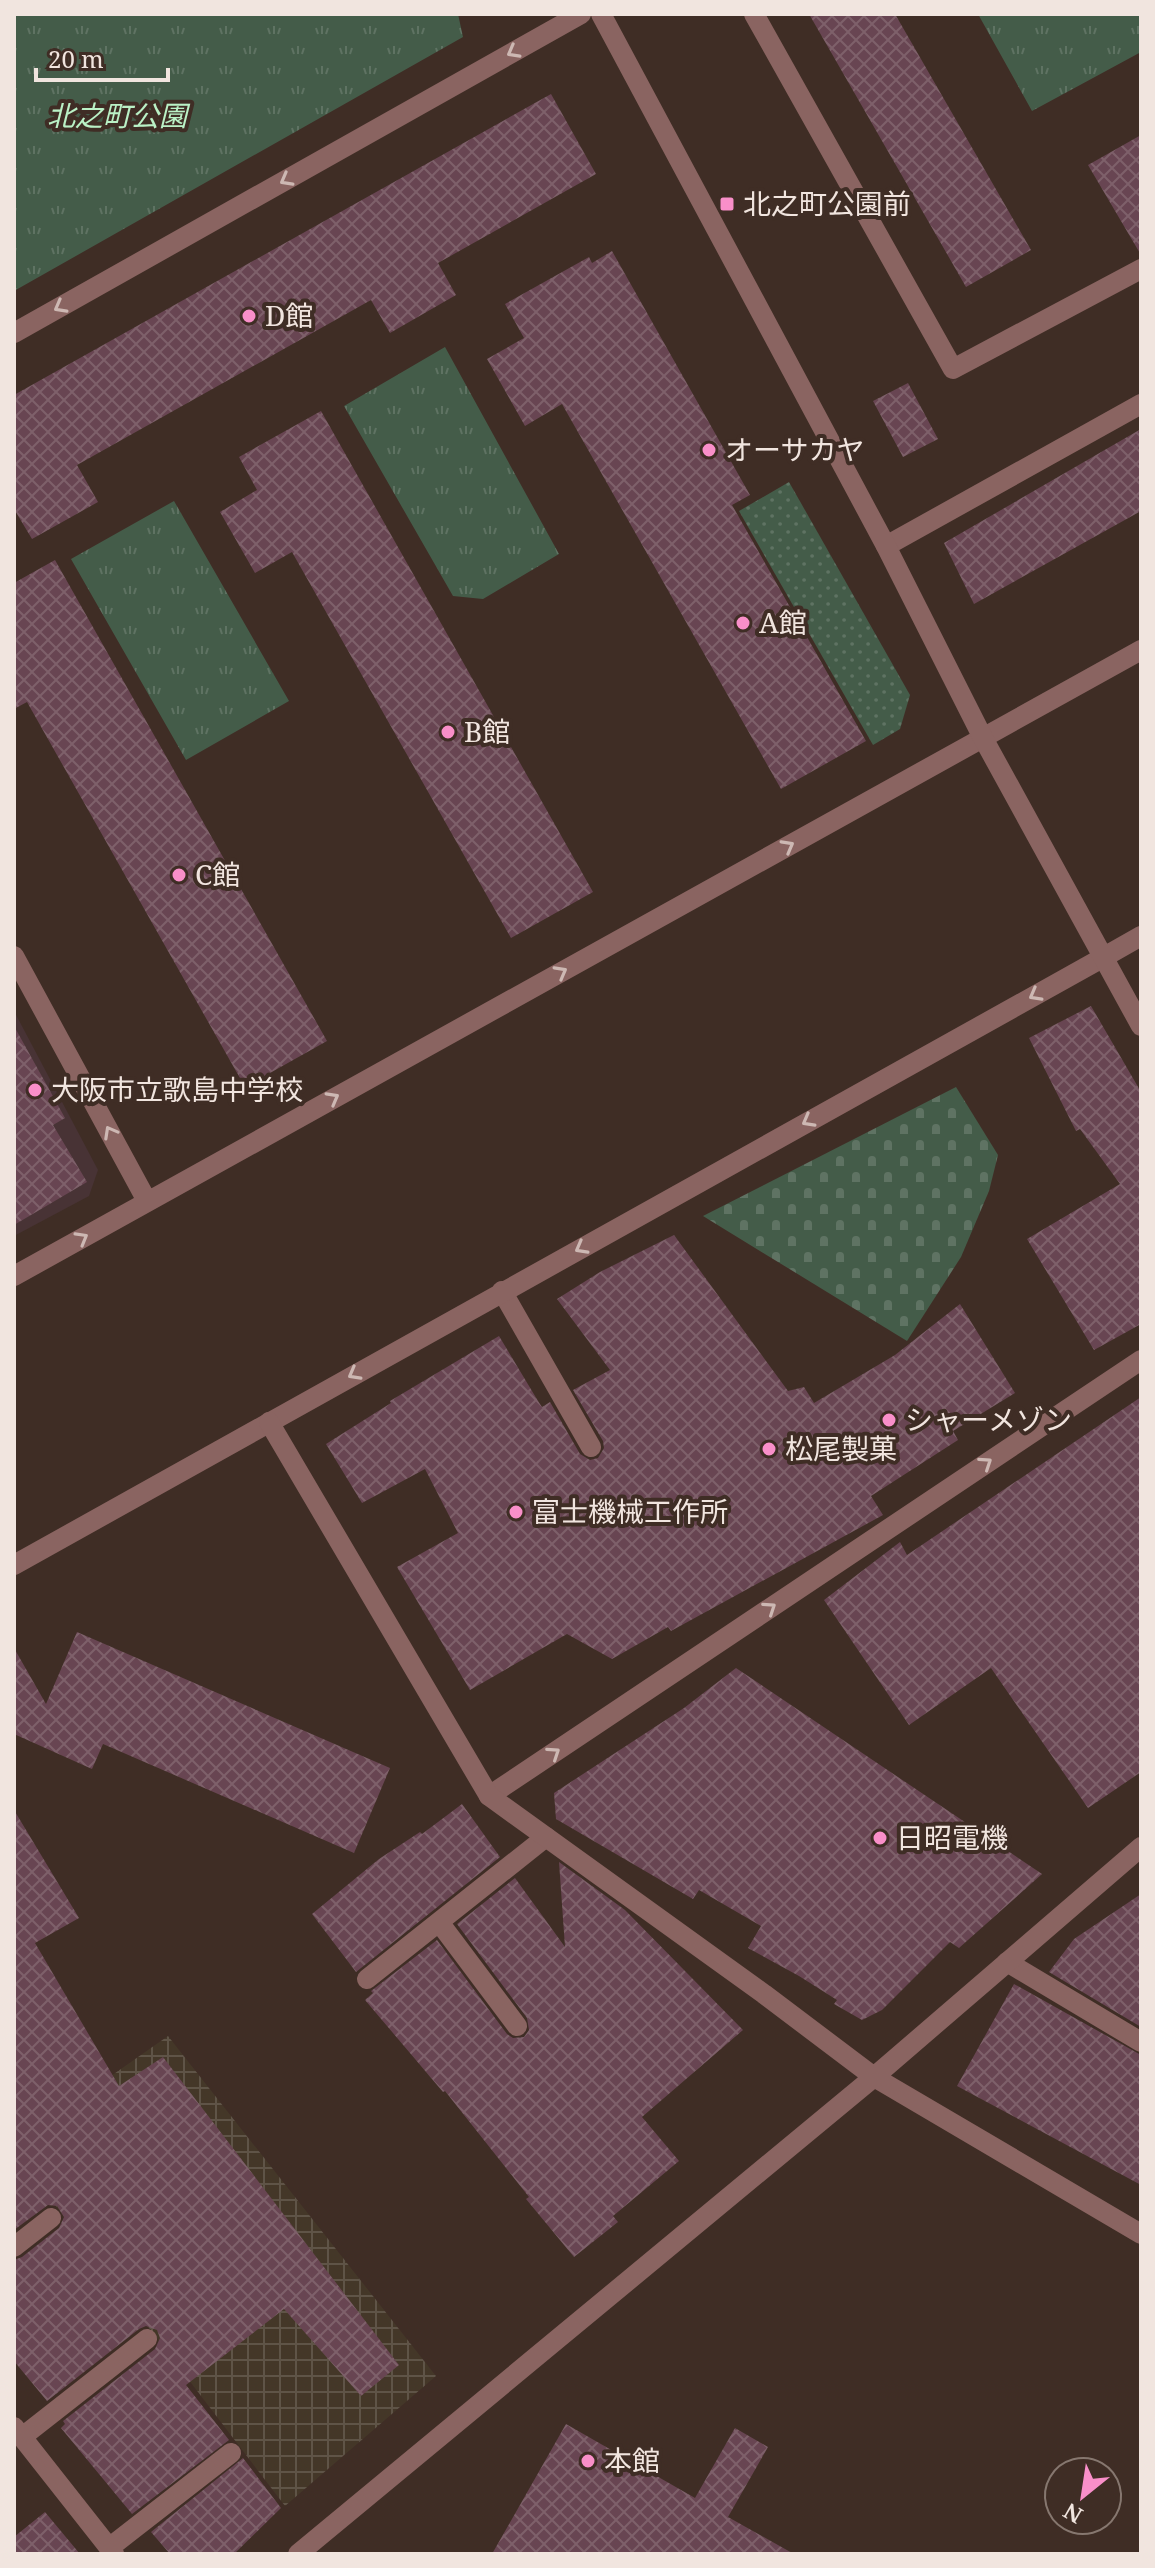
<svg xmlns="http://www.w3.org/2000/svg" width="1155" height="2568" font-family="'Noto Serif','Noto Sans JP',serif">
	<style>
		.industrial { fill: url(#industrial-grid) }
		.education { fill: #483335 }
		.cemetery { fill: url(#cemetery-stones) }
		.park { fill: url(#park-tufts) }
		.garden { fill: url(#garden-dots) }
		.building { fill: url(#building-cross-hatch) }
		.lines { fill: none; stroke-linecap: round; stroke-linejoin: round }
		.service { stroke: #8a6461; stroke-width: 20 }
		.minor { stroke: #8a6461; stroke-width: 20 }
		.tertiary { stroke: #8a6461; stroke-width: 20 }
		.oneway { stroke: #cdb8b3 }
		.poi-dot { fill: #f98fc9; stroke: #3f2d25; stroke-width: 3 }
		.labels { text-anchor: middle; stroke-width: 8; stroke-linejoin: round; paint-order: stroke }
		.park-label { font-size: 28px; font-style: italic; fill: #baf1c6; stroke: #3f2d25 }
		.poi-label { font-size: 28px; fill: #f1e5df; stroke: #3f2d25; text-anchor: start }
	</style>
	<defs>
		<pattern id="industrial-grid" width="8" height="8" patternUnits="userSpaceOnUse" patternTransform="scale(2)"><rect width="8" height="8" fill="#443728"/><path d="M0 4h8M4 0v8" fill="none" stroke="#5f5447"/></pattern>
		<pattern id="cemetery-stones" width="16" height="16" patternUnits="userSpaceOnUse" patternTransform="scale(2)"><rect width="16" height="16" fill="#445c49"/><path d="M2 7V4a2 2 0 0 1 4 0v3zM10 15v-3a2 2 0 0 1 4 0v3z" fill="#5f7363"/></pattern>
		<pattern id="park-tufts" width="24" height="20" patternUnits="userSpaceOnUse" patternTransform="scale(2)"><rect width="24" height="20" fill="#445c49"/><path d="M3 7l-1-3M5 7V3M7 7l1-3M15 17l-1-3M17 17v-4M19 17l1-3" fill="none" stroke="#5f7363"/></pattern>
		<pattern id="garden-dots" width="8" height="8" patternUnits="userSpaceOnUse" patternTransform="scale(2)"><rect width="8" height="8" fill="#445c49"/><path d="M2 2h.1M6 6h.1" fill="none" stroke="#5f7363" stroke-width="1.8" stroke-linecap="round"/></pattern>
		<pattern id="building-cross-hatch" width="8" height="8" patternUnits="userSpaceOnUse" patternTransform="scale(2)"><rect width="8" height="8" fill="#684552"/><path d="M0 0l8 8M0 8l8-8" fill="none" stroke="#7e606a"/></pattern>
	</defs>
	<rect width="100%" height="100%" fill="#3f2d25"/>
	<!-- industrial -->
	<path class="industrial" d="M168,2036L436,2376L285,2506L14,2151V2144Z"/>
	<!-- education -->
	<path class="education" d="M14,1011L98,1170L89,1196L14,1236Z"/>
	<!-- cemetery -->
	<path class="cemetery" d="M956,1087L998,1155L989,1191L961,1257L907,1341L703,1216Z"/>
	<!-- park -->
	<path class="park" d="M14,14H458L463,37L14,291Z
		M978,14H1141V52L1032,111Z
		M445,347L559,554L483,599L453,596L344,406Z
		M174,501L289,701L186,760L71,559Z"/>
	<!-- garden -->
	<path class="garden" d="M789,482L910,695L900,729L873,745L739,511Z"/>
	<!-- building -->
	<path class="building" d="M809,14H895L1031,250L966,287Z
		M551,94L596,174L438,263L456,295L390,333L371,300L77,465L98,502L32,539L14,509V395Z
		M1141,135V255L1088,165Z
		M612,251L750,495L732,505L866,741L781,789L562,404L525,426L487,359L524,338L505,304L589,257L592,263Z
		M908,383L938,439L903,457L873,401Z
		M321,411L593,892L511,938L292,552L255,573L220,512L257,490L239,457Z
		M1141,429V511L974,604L944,543Z
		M55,560L327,1041L245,1087L27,702L14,709V583Z
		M1091,1006L1141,1092V1324L1094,1350L1027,1239L1120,1184L1080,1129L1076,1131L1029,1038Z
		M14,1026L65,1118L53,1125L87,1182L14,1225Z
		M674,1235L788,1391L804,1387L814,1403L895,1355L960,1304L1015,1393L953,1431L958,1440L871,1496L883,1515L671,1631L668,1627L612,1659L567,1634L470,1690L397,1567L458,1533L425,1469L362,1503L326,1444L391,1403L390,1401L499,1336L538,1401L542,1407L550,1402L580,1454L590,1460L598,1458L604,1448L603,1441L573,1390L610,1370L557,1299L600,1272Z
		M1141,1397V1772L1088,1808L991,1668L909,1725L824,1600L900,1542L907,1555Z
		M77,1632L390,1768L354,1853L103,1744L92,1769L14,1734V1648L46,1704Z
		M736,1668L1042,1874L959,1948L950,1942L882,2010L862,2020L834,2004L837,2000L799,1976L748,1948L761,1926L699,1890L693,1899L556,1819L554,1793L684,1708Z
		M462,1804L500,1857L356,1972L312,1914L379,1859L420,1832L422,1834Z
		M14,1810L79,1918L35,1943L119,2086L163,2057L399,2365L361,2396L284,2309L186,2385L229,2440L132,2514L61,2428L65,2424L63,2421L155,2349L160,2338L157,2330L146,2326L139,2329L47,2401L14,2361V2260L22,2257L59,2228L64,2217L57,2206L48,2205L14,2230Z
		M559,1862L625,1910L743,2030L642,2117L679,2161L613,2216L618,2222L574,2257L526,2199L529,2197L445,2091L443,2092L365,2000L373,1993L371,1991L437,1940L507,2034L513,2038L524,2037L529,2030L527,2018L457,1924L515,1878L565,1947Z
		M1141,1894V2027L1049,1972L1074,1939Z
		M1014,1984L1141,2055V2185L957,2086Z
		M566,2424L695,2498L735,2428L768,2447L728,2517L794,2554H492Z
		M243,2458L281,2508L234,2554H170L151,2532Z
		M45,2512L80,2554H14V2537Z"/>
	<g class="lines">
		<!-- service -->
		<path class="service" d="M754,14L953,369L1141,269
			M886,546L1141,404
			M502,1291L591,1447
			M439,1922L517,2026
			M367,1979L546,1837"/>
		<!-- minor -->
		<path class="minor" d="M14,333L581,14
			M14,956L147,1201
			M14,1276L1141,650
			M14,1565L1104,957
			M489,1796L1141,1360
			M1007,1962L1141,2042
			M14,2247L51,2218
			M14,2427L114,2554
			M22,2437L147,2339
			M109,2548L231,2453"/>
		<!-- tertiary -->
		<path class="tertiary" d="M601,14L886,546L983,738L1141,1026
			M1104,957L1141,936
			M269,1422L489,1796L764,1994L874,2077L1141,2234
			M298,2554L874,2077L1141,1847"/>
	</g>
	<!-- one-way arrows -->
	<defs><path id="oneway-chevron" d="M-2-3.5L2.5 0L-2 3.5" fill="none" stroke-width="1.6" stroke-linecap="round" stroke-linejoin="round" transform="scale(2)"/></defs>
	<g class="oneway">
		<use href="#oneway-chevron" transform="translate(513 52) rotate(151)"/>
		<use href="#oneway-chevron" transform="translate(286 180) rotate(151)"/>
		<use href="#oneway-chevron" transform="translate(60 307) rotate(151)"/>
		<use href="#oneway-chevron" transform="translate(788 846) rotate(-29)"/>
		<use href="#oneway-chevron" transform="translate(561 972) rotate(-29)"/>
		<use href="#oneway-chevron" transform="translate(1035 995) rotate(151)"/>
		<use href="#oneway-chevron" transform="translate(333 1098) rotate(-29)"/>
		<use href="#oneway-chevron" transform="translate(808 1121) rotate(151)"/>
		<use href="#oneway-chevron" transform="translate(110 1132) rotate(-119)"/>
		<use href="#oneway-chevron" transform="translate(82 1238) rotate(-30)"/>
		<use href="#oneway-chevron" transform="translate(581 1248) rotate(151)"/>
		<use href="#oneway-chevron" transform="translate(354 1374) rotate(151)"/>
		<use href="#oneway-chevron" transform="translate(986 1463) rotate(-34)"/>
		<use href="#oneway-chevron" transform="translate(770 1608) rotate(-34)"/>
		<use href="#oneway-chevron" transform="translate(554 1753) rotate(-34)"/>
	</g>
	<!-- markers -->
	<g class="poi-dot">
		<rect x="719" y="196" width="16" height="16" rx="4"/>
		<circle cx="249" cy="316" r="8"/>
		<circle cx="709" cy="450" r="8"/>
		<circle cx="743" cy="623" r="8"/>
		<circle cx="448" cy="732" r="8"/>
		<circle cx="179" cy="875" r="8"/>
		<circle cx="35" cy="1090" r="8"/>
		<circle cx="889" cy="1420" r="8"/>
		<circle cx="769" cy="1449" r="8"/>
		<circle cx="516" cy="1512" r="8"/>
		<circle cx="880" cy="1838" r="8"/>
		<circle cx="588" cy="2461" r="8"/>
	</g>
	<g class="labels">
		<!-- park labels -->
		<g class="park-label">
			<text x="117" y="126">北之町公園</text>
		</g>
		<!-- poi labels -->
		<g class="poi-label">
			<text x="743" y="214">北之町公園前</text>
			<text x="265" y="326">D館</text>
			<text x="725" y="460">オーサカヤ</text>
			<text x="759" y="633">A館</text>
			<text x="464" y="742">B館</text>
			<text x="195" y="885">C館</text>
			<text x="51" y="1100">大阪市立歌島中学校</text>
			<text x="905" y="1430">シャーメゾン</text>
			<text x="785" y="1459">松尾製菓</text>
			<text x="532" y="1522">富士機械工作所</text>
			<text x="896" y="1848">日昭電機</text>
			<text x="604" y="2471">本館</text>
		</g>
	</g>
	<!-- border -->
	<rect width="1155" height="2568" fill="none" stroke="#f1e5df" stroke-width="32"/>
	<!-- north arrow -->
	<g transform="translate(1083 2496) rotate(210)"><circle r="38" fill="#3f2d25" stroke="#86776f" stroke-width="2"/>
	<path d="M0-6L14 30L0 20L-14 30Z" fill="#f98fc9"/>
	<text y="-12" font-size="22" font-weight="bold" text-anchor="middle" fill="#f1e5df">N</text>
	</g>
	<!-- scale -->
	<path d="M36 68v12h132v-12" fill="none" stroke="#f1e5df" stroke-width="4"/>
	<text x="48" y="68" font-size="24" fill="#f1e5df" stroke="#3f2d25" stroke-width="6" paint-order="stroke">20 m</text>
</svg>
